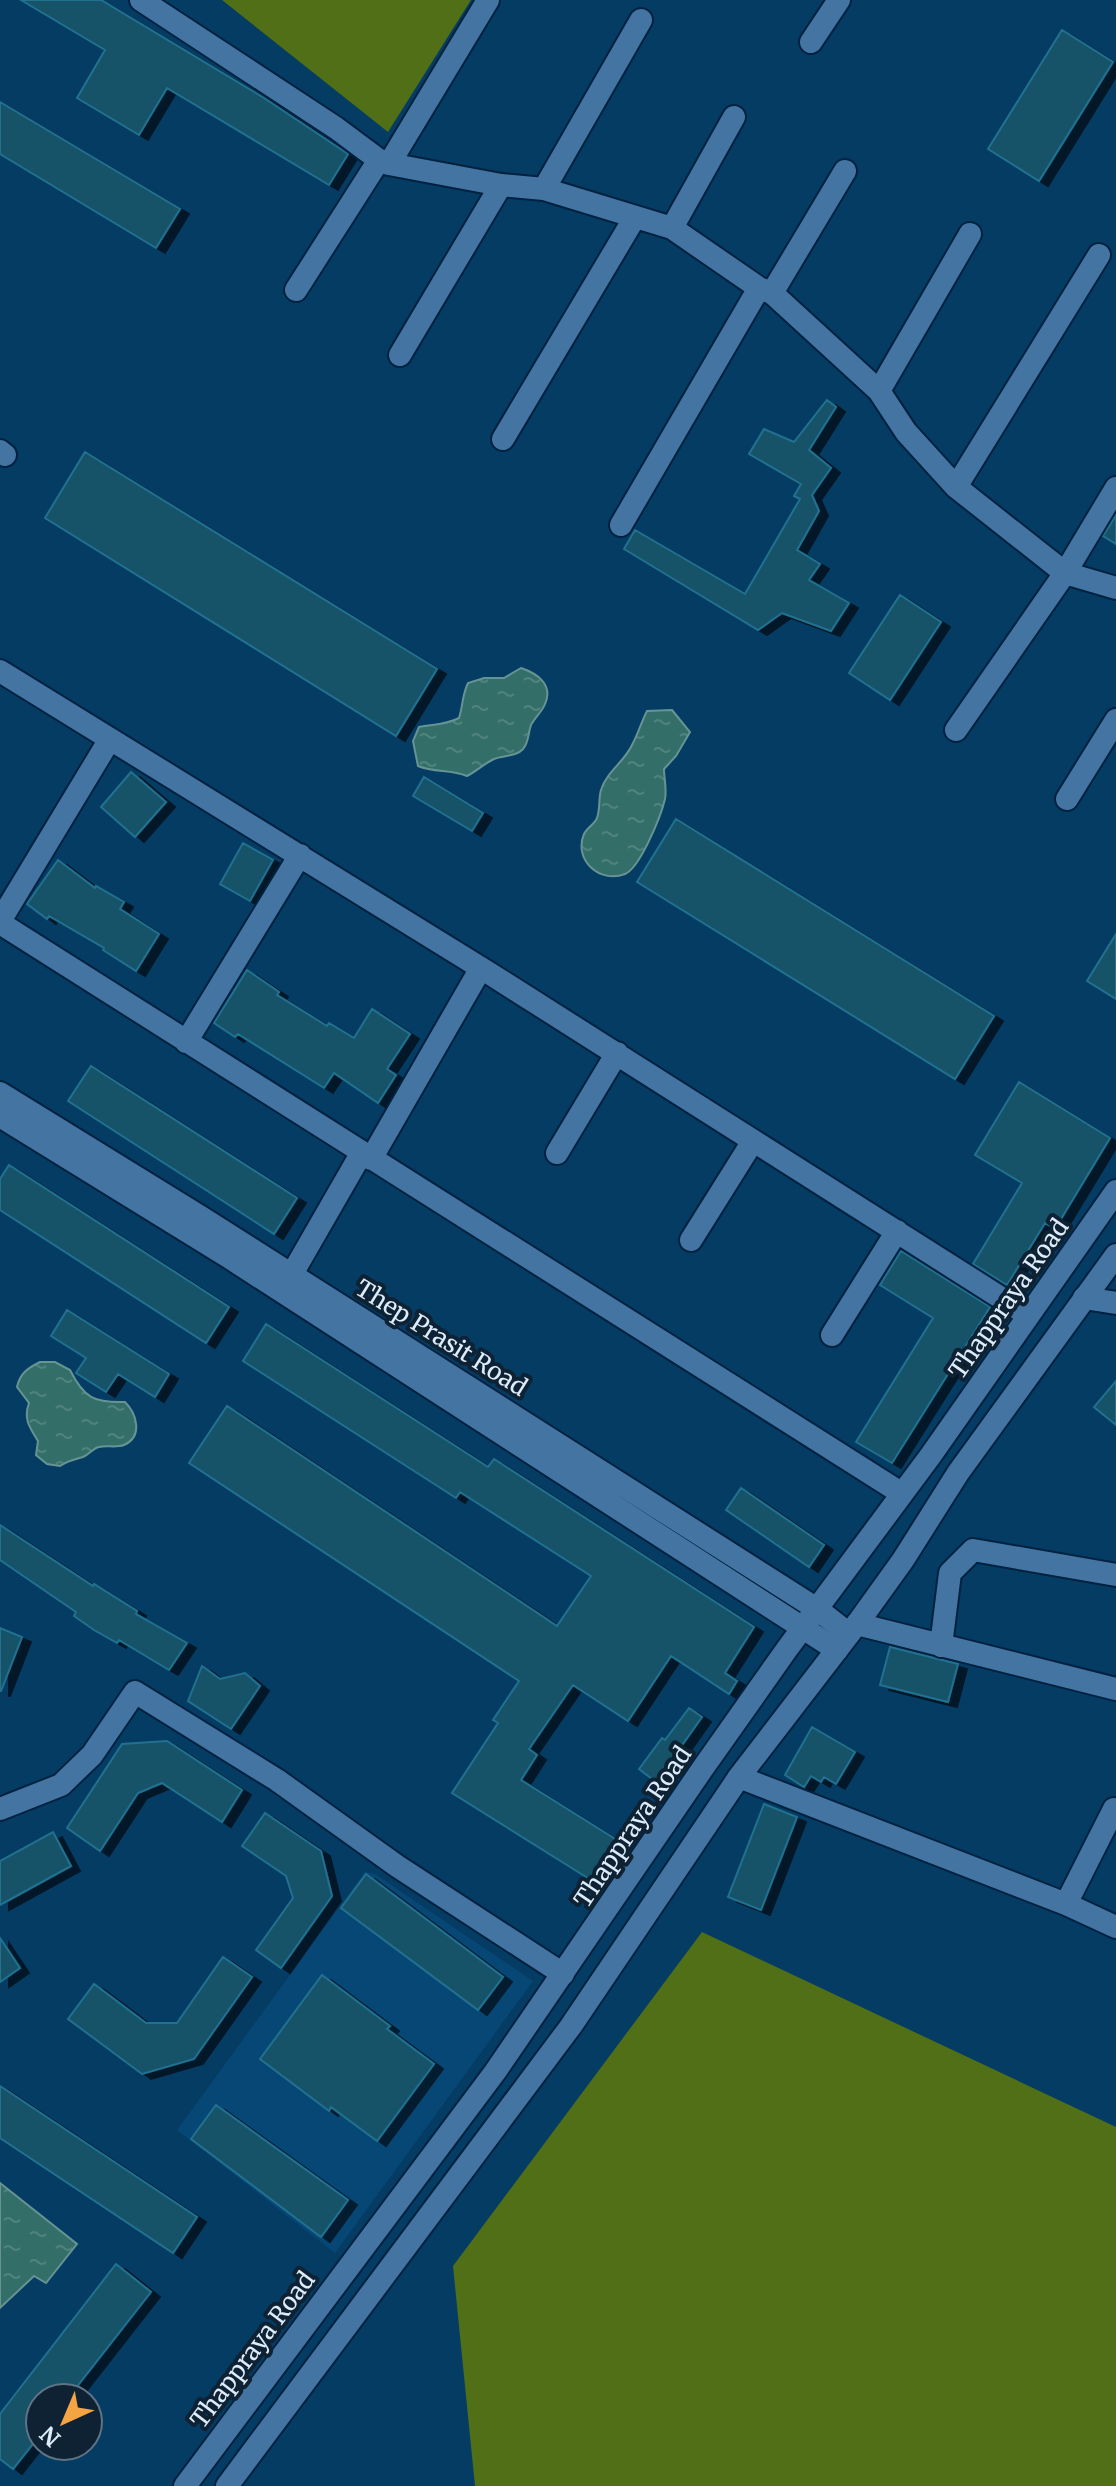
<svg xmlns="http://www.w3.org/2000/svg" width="1116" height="2486" font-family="Merriweather,serif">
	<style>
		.built { fill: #074775 }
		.green { fill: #506f17 }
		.water { fill: url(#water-ripples); stroke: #669494; stroke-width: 2 }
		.building { fill: #165269; stroke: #21718f; stroke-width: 2; filter: url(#shadow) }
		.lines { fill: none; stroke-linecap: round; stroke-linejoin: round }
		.minor-casing { stroke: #002240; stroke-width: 26 }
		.tertiary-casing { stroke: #002240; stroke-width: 26 }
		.secondary-casing { stroke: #002240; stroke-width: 26 }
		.minor { stroke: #4475a2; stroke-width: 22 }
		.tertiary { stroke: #4475a2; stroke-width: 22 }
		.secondary { stroke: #4475a2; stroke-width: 22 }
		.labels { text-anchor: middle; stroke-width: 8; stroke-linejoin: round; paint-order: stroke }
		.street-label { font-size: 24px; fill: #dcecfb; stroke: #0e2234 }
	</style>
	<defs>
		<pattern id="water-ripples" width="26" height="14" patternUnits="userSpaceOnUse" patternTransform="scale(2)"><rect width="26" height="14" fill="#346e68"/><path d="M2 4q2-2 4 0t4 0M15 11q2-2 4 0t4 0" fill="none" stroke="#51837e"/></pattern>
		<filter id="shadow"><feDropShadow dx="9" dy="5" stdDeviation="0" flood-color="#0009"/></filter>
	</defs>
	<rect width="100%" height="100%" fill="#053c64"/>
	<!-- built -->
	<path class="built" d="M365,1872L375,1874L533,1981L335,2253L177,2130Z"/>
	<!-- green -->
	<path class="green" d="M222,0H471L388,132Z
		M702,1932L1116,2127V2486H475L453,2266Z"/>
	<!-- water -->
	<path class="water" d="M521,668C536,673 554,684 545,704C542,712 535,717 531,725C528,733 529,742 523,749C516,757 503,755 494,759C485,763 477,771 467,776C450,769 435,773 418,766L413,741L419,727C434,724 446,725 459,718C463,706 462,695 468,683L484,678H504Z
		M672,710L690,732L676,756L664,769C664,778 667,790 665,799C661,816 640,868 625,874C600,884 573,860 584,834C587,828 593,825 596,820C601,811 598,799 601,790C607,771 625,761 632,745C638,734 641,723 647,711Z
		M40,1362H55L70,1370C84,1398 94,1403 125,1402C136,1413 144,1436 124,1445C116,1448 107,1445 99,1447C93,1448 89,1455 83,1457C73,1460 69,1460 60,1466L47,1464L36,1455L38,1441C30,1428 23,1419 29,1403L17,1387C20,1373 28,1368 40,1362Z
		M0,2183L77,2244L46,2283L34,2276L0,2308Z"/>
	<!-- building -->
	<path class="building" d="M21,0H101L264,98L348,154L329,185L167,88L139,135L77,98L105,50Z
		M1062,30L1113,62L1039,181L988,149Z
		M0,102L180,209L156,248L0,154Z
		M827,400L836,407L809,450L831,468L812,495L819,511L797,550L820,564L809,580L849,603L831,631L782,613L758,630L624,549L635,530L745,594L800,499L794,496L801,484L749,454L764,429L794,442Z
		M85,452L437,669L396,736L45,518Z
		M1116,515V544L1103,536Z
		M900,595L941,622L890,700L849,673Z
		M131,772L166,802L135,837L101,807Z
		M424,777L483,813L472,831L413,796Z
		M676,819L994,1016L955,1079L637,882Z
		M243,843L273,860L250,901L220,884Z
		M58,860L95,888L96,886L124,902L120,909L159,934L136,971L103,950L104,948L49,916L47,919L27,904Z
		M1116,934V999L1087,981Z
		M247,970L279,992L277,995L327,1026L329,1023L354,1038L372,1009L410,1034L387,1069L396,1075L378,1103L334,1073L324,1088L238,1034L235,1037L214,1023Z
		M91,1066L297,1198L274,1234L68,1101Z
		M1019,1082L1110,1138L1055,1229L1045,1223L1007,1285L973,1264L1022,1183L975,1155Z
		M9,1165L229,1307L206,1343L0,1210V1179Z
		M901,1251L990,1307L892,1463L856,1442L933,1318L880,1285Z
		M67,1310L169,1374L155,1397L118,1374L106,1392L76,1373L86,1358L51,1336Z
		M266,1324L488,1467L494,1459L754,1627L725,1673L737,1681L729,1694L671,1656L628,1721L573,1685L529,1749L537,1755L521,1780L620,1842L594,1882L452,1793L498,1723L493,1720L519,1681L189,1463L227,1406L557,1626L591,1576L460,1492L456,1498L243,1361Z
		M1116,1381V1425L1094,1407Z
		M741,1488L824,1545L809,1567L726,1510Z
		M0,1525L93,1586L94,1584L137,1611L136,1614L187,1643L169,1670L119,1640L117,1643L94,1630L74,1616L76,1612L0,1560Z
		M0,1628L22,1637L1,1691H0Z
		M890,1647L958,1664L948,1702L880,1685Z
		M202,1666L220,1679L245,1673L260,1686L231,1729L188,1701Z
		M689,1708L702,1717L656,1782L639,1769L662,1738L665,1740Z
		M812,1727L855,1752L836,1784L824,1777L821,1782L811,1776L804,1787L785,1775Z
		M167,1741L242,1790L222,1822L162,1783L138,1793L100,1851L67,1828L122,1744Z
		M764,1804L797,1817L761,1910L728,1897Z
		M265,1813L321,1851L332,1896L281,1968L256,1950L293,1898L286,1876L242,1846Z
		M53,1832L71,1866L0,1905V1861Z
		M366,1874L503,1977L478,2010L341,1908Z
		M0,1938L20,1968L0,1982Z
		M223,1957L252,1977L194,2059L142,2074L68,2019L94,1984L146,2023H177Z
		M322,1975L390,2026L387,2029L434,2064L377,2141L331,2107L329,2111L260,2059Z
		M0,2086L197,2217L173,2253L0,2138Z
		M216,2105L348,2200L321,2237L191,2139Z
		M116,2264L151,2292L68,2398H40V2435L13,2469L0,2459V2414Z"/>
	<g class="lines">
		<defs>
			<path id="minor" d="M141,0L336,128L379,160L389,164L501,185L544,189L672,228L759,288L772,293L879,391L906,432L956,487L1065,573L1116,588
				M811,42L839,0
				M389,164L488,0
				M544,189L641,20
				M672,228L734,117
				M296,290L379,160
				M772,293L845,171
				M400,355L501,185
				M879,391L970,234
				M503,439L635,217
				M0,451L5,455
				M956,487L1099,255
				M621,525L759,288
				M0,671L481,968L1028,1315
				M956,730L1065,573L1116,488
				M1067,799L1116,720
				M0,921L110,739
				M0,923L901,1493
				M186,1042L300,855
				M557,1153L617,1053
				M371,1159L481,968
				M691,1240L753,1141
				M292,1274L361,1154
				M1084,1298L1116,1303
				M832,1335L897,1231
				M857,1624L1116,1689
				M941,1646L950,1573L973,1550L1116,1575
				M739,1777L1066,1904L1116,1927
				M0,1809L61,1785L92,1755L135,1692L277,1780L397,1866L563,1974
				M1066,1904L1114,1809"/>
			<path id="tertiary" d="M817,1609L849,1634L857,1624"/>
			<path id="secondary" d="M0,1093L201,1217L817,1609
				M0,1116L230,1258L837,1650
				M857,1624L903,1560L958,1473L1116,1255
				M185,2486L495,2072L703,1768L787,1649L931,1455L1116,1191
				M227,2486L571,2026L739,1777L849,1634"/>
		</defs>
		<!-- minor casing -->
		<use href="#minor" class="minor-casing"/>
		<!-- tertiary casing -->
		<use href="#tertiary" class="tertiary-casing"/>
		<!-- secondary casing -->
		<use href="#secondary" class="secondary-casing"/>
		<!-- minor -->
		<use href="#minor" class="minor"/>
		<!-- tertiary -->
		<use href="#tertiary" class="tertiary"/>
		<!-- secondary -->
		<use href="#secondary" class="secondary"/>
	</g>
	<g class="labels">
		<!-- street labels -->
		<g class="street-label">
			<text transform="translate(1009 1299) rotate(-55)" y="8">Thappraya Road</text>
			<text transform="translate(441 1338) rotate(32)" y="8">Thep Prasit Road</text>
			<text transform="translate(633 1827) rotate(-56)" y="8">Thappraya Road</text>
			<text transform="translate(253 2350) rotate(-53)" y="8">Thappraya Road</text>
		</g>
	</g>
	<!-- north arrow -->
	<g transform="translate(64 2422) rotate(224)"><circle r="38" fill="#0e2234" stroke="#607384" stroke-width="2"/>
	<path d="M0-6L14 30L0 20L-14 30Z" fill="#f4a443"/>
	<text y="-12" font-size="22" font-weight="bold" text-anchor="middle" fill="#dcecfb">N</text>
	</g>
</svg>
